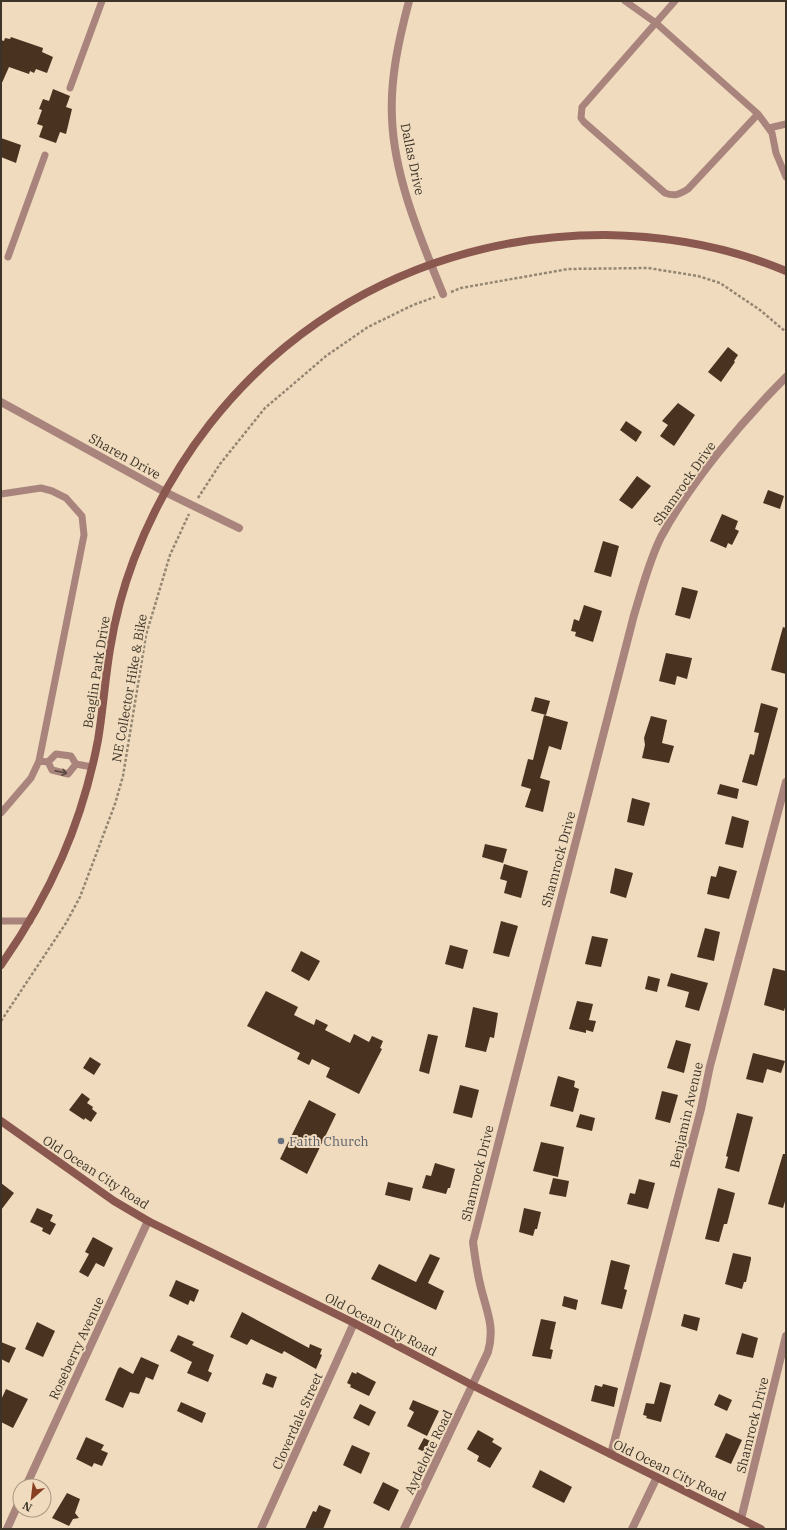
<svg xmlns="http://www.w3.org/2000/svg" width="787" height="1530" font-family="'IBM Plex Serif',serif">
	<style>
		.building { fill: #4a3221 }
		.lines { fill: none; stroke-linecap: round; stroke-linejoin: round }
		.path { stroke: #958672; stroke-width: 2.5; stroke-dasharray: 3 2; stroke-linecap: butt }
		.lane { stroke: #a8847d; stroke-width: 7 }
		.street { stroke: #a8847d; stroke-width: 8 }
		.secondary { stroke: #8b584f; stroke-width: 8 }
		.oneway { stroke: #57483d }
		.worship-dot { fill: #6b7280; stroke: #f0dbbe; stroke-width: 1.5 }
		.labels { text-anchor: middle; stroke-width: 4; stroke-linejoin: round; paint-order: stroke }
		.street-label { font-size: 13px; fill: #3c3428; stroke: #f0dbbe }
		.worship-label { font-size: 13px; fill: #5b616d; stroke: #f0dbbe; text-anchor: start }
	</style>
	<rect width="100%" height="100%" fill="#f0dbbe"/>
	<!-- building -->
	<path class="building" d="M11,37L43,48L42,52L53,57L47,73L36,69L34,73L30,71L29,74L9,67L1,85V40L4,41L5,38L10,39Z
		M53,89L70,96L66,107L72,109L66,134L60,132L56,143L39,137L43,126L37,124L42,110L39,109L43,99L49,101Z
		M1,138L21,145L16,163L1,157Z
		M728,347L738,355L734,361L735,362L721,382L708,372Z
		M678,403L695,415L674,446L660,436L668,425L662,421Z
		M626,421L642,432L636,442L620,430Z
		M637,476L651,486L632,509L619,500Z
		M768,490L784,496L780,509L763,503Z
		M722,514L738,521L735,529L739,531L732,545L728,543L726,548L710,541Z
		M603,541L619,546L611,577L594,572Z
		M682,587L698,591L690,619L675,615Z
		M584,605L602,611L593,642L575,636L576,632L571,631L574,619L579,621Z
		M783,627L786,628V674L771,670Z
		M666,653L692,658L687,679L677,676L675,685L659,681Z
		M535,697L550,701L546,715L531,711Z
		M761,703L778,708L757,786L742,782L750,754L754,755L759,733L754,732Z
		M544,715L568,722L561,750L549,746L540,778L550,781L543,812L525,807L531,789L521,786L528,759L533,760Z
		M651,716L667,720L662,743L674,746L669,763L642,758L645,745L644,738Z
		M720,784L739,789L737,799L717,794Z
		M632,798L650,803L644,826L627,822Z
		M732,816L749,821L743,848L725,844Z
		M485,844L507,849L503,863L482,857Z
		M504,864L528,871L521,898L504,893L507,881L500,879Z
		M719,866L737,871L729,899L707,894L711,876L716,877Z
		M615,868L633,873L626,898L610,893Z
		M501,921L518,926L509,957L493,953Z
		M705,928L720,932L714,961L697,957Z
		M592,936L608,939L601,967L585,964Z
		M450,945L468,950L463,969L445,964Z
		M301,951L320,961L309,981L291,971Z
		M773,968L786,971V1004L784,1011L764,1005Z
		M671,973L708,983L699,1011L685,1007L689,992L667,986Z
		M648,976L660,979L657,992L645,989Z
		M266,991L298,1007L294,1015L314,1025L316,1019L328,1025L325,1030L350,1043L354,1034L369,1042L372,1036L383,1041L380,1048L382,1049L359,1094L326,1077L330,1068L312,1059L309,1065L297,1059L300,1053L247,1026Z
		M577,1001L593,1004L589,1020L596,1021L593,1032L586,1030V1033L569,1029Z
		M473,1007L498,1013L494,1038L490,1037L486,1052L465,1047Z
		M428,1034L438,1036L429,1074L419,1071Z
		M676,1040L691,1044L684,1073L667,1068Z
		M753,1053L785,1061L781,1073L767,1069L763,1083L746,1079Z
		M90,1057L101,1064L94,1075L83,1068Z
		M558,1076L575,1081L574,1087L579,1089L573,1112L550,1106Z
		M460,1085L479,1090L472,1118L453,1113Z
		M662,1091L678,1095L670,1123L655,1119Z
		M82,1093L90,1099L87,1103L93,1107L92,1109L97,1113L91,1122L85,1118L84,1120L69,1110Z
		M309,1100L336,1114L307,1174L280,1159Z
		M737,1113L753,1117L739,1172L725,1168L728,1157L726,1156Z
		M580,1114L595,1118L592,1131L576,1127Z
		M541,1142L564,1147L558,1177L533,1171Z
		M783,1154H786V1198L783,1208L768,1204Z
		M435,1163L455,1169L450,1188H448L446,1194L422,1188L426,1175L431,1176Z
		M553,1178L569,1181L566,1197L549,1194Z
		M639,1179L655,1183L648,1209L627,1204L630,1193L635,1194Z
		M388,1182L413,1188L410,1201L385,1195Z
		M1,1183L14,1193L1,1210Z
		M718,1188L735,1193L727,1224H724L719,1242L705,1239Z
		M37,1208L53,1215L50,1221L56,1224L50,1235L42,1231L43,1228L30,1222Z
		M524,1208L541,1212L537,1229H535L533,1236L519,1232Z
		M93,1237L113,1248L104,1267L96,1263L88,1277L79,1272L89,1254L85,1252Z
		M733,1253L751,1257V1259L746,1282H744L742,1289L725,1284Z
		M430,1254L440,1258L428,1283L444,1291L436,1310L371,1279L379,1264L416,1282Z
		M611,1260L630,1265L624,1289L627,1290L622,1309L601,1304Z
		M176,1280L199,1290L194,1302L190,1300L188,1305L169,1296Z
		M564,1296L578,1300L576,1310L562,1306Z
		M242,1312L309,1348L310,1344L322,1349L320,1354L322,1355L316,1369L284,1351L282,1354L251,1339L247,1345L230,1337Z
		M684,1314L700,1318L697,1331L681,1326Z
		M541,1319L556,1322L550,1349L553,1350L551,1359L532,1356Z
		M37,1322L55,1331L43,1357L25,1349Z
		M742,1333L758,1338L753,1358L736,1354Z
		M178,1335L194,1342L192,1345L214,1355L208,1371L212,1373L208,1382L187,1373L192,1362L170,1351Z
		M1,1342L16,1348L9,1363L1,1359Z
		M141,1357L159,1365L153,1380L146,1377L139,1394L130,1392L123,1408L105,1400L118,1369L120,1367L133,1374Z
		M352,1372L356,1374L357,1372L376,1382L369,1396L350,1387L351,1385L347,1383Z
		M266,1373L277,1377L273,1388L262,1384Z
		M660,1382L671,1385L661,1422L646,1418L647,1416L643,1415L646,1403L654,1404Z
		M603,1384L618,1388L614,1407L591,1401L595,1385L602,1387Z
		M6,1389L28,1399L13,1428L1,1422V1400Z
		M719,1394L732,1400L727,1411L714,1405Z
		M413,1400L439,1411L427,1436L407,1426L414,1412L409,1409Z
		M181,1402L206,1413L202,1423L177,1411Z
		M360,1404L376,1412L369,1426L353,1418Z
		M478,1430L494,1439L492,1442L502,1448L490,1468L477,1461L479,1456L467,1449Z
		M726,1433L742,1440L731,1464L715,1457Z
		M86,1437L104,1445L101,1450L108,1453L102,1466L94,1463L92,1467L76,1459Z
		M424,1438L434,1443L429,1454L418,1449Z
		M352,1445L370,1453L361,1474L343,1465Z
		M540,1470L572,1487L564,1503L532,1487Z
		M383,1482L399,1490L389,1511L373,1503Z
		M67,1493L80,1499L75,1513L79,1518L73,1519L69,1526L52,1518Z
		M319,1505L331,1510L323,1529H305L313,1511L316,1512Z"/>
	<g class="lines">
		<!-- path -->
		<path class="path" d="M451,292L461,288L568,269L648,268L698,276L720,283L760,310L786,332
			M198,498L220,464L265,408L291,386L326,356L368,327L413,305L435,297
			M1,1021L66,923L80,897L115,804L123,776L146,635L170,555L189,514"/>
		<!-- lane -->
		<path class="lane" d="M625,1L656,23L758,114L772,133L776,153L786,177
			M675,1L582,107L581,118L584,122L665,193C675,197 680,194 688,189L758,114
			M70,88L102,1
			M769,128L786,124
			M8,257L45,155
			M1,494L41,488L52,491L66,498L82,516L84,535L39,761L31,778L1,813
			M39,761L48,762L56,754L71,756L76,764L92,767
			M48,762L52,770L68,774L76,764
			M1,921H30"/>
		<!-- street -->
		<path class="street" d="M409,1C399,39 390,78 392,118C394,177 421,240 443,294
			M1,402L165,492L239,528
			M611,1454L701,1109L710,1066L786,782
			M26,1486L148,1221
			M741,1519L786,1336
			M7,1529L20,1500
			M261,1529L354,1323
			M404,1529L488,1352C495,1327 487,1312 481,1288C477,1273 475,1257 473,1242L634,615C642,589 649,561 661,537C690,483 742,421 786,377
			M632,1529L657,1477"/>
		<!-- secondary -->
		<path class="secondary" d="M1,965C50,895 82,824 98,740C103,710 105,679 110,649C115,618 123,588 134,559C210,360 392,234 606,235C667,236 729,247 786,271
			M1,1121L114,1201L148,1221L354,1323L474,1386L761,1529"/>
	</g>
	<!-- one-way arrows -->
	<defs><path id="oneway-shaft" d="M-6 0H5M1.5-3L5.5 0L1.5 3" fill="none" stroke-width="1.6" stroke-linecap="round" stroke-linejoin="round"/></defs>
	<use class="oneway" href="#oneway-shaft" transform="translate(61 772) rotate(12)"/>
	<!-- markers -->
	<circle class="worship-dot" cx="281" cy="1141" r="4"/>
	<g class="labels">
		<!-- street labels -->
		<g class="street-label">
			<text transform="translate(413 159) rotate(78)" y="5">Dallas Drive</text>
			<text transform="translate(125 456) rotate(29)" y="5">Sharen Drive</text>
			<text transform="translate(684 483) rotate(-55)" y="5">Shamrock Drive</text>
			<text transform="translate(96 672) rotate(-81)" y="5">Beaglin Park Drive</text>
			<text transform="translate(129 688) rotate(-80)" y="5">NE Collector Hike &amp; Bike</text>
			<text transform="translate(558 859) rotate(-75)" y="5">Shamrock Drive</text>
			<text transform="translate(686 1115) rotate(-77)" y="5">Benjamin Avenue</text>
			<text transform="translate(96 1172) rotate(33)" y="5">Old Ocean City Road</text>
			<text transform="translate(477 1173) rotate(-76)" y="5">Shamrock Drive</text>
			<text transform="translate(381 1324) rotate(27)" y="5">Old Ocean City Road</text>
			<text transform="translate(76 1348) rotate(-65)" y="5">Roseberry Avenue</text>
			<text transform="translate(297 1421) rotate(-66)" y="5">Cloverdale Street</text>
			<text transform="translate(752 1425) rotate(-76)" y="5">Shamrock Drive</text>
			<text transform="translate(428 1452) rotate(-64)" y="5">Aydelotte Road</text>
			<text transform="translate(670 1470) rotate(26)" y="5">Old Ocean City Road</text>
		</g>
		<!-- worship labels -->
		<g class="worship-label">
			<text x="289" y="1146">Faith Church</text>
		</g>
	</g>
	<!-- border -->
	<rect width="787" height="1530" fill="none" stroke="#3c3428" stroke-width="4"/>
	<!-- north arrow -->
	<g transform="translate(32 1498) rotate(208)"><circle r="19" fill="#f0dbbe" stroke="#a89882"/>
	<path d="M0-3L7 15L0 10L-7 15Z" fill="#883f21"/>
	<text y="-6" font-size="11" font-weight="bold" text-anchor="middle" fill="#3c3428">N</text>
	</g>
</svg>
